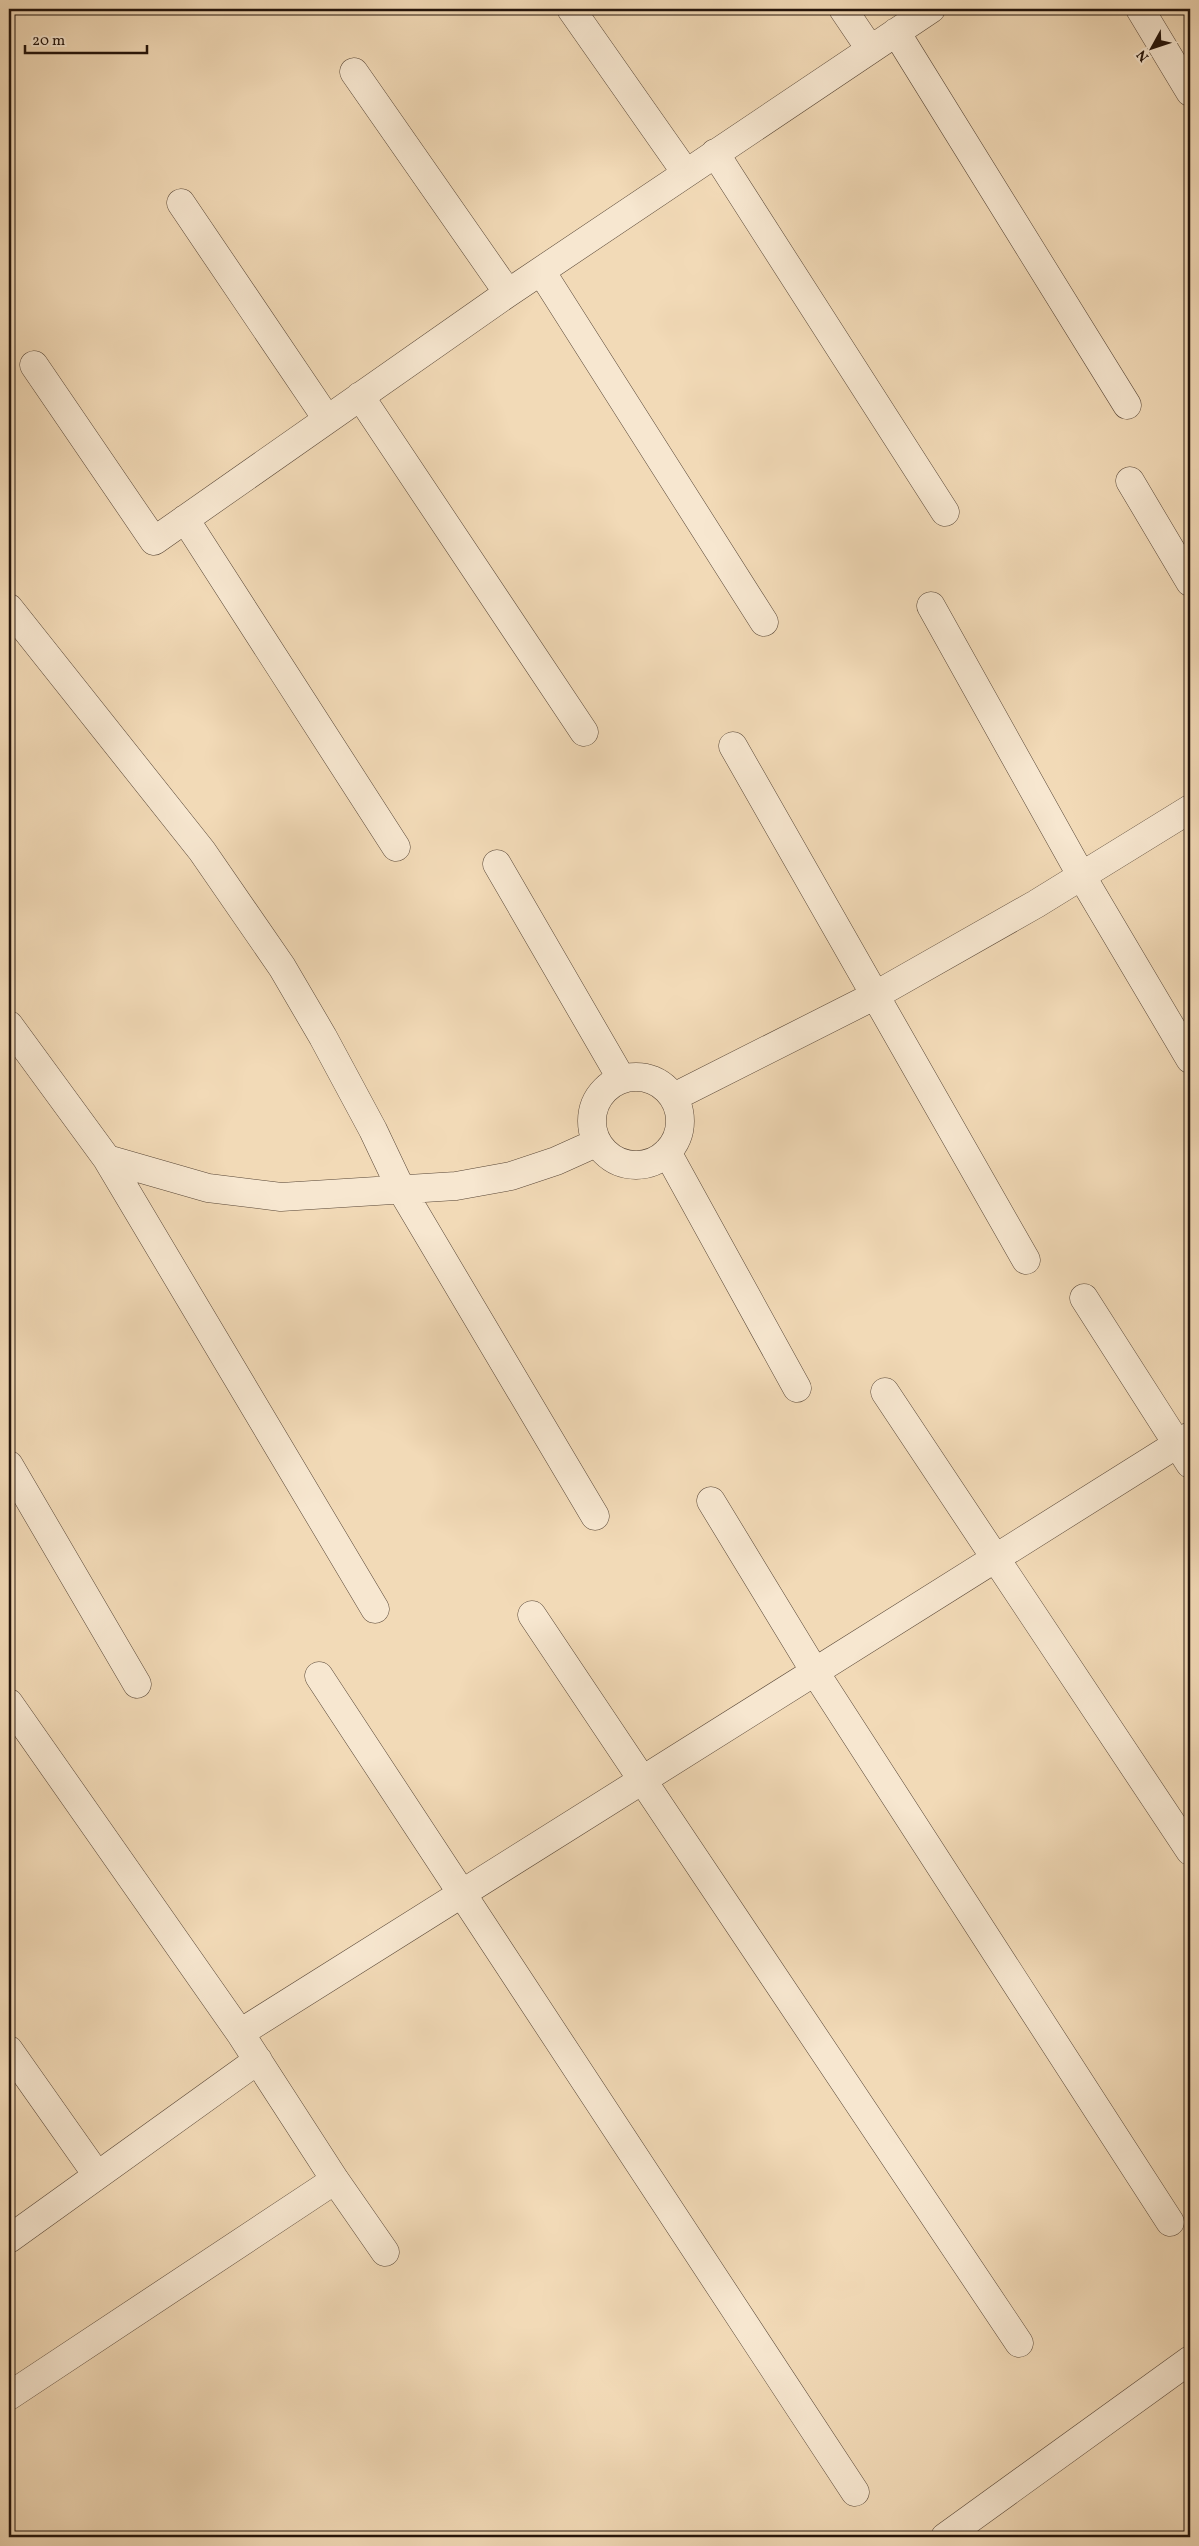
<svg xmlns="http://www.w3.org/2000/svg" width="1199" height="2546" font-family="Vollkorn,serif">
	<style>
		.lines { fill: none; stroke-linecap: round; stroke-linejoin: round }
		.street-casing { stroke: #584636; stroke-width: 29 }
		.street { stroke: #f7e7d0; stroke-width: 28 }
	</style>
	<rect width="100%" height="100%" fill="#f2dab7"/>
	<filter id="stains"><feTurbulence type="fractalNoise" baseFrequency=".004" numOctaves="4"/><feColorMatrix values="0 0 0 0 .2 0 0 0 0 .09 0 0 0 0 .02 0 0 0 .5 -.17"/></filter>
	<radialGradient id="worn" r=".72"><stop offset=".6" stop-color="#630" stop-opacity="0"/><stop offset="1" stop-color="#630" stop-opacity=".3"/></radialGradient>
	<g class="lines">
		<defs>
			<path id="street" d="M571,9L686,173
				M843,9L870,49
				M1140,9L1190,92
				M896,32L1127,405
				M354,72L508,293
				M715,153L945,512
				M181,203L327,419
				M541,271L764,622
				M34,365L154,541L508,293L931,9
				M360,396L584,732
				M1130,481L1190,582
				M185,519L396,847
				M931,606L1081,875L1190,1059
				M9,608L202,851L282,967L323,1037L373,1130L401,1189L595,1516
				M733,746L1026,1260
				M497,864L621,1078
				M9,1025L107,1159L208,1188L281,1197L456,1186L511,1176L556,1161L596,1143
				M592 1121a44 44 0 1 1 88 0a44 44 0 1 1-88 0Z
				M674,1097L874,996L1036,904L1190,809
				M667,1152L797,1388
				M107,1159L375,1609
				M1084,1298L1190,1464
				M885,1392L1190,1851
				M9,1465L137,1684
				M711,1501L815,1672L1170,2222
				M532,1615L1019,2343
				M319,1676L855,2492
				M9,1703L240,2033L335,2180L385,2252
				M240,2033L1190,1436
				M9,2050L97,2175
				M9,2239L258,2060
				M9,2396L335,2180
				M945,2537L1190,2360"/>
		</defs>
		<!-- street casing -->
		<use href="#street" class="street-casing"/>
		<!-- street -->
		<use href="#street" class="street"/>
	</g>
	<!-- margin -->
	<rect width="1199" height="2546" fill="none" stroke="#f2dab7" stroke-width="30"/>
	<rect x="10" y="10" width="1179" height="2526" fill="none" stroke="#24140b" stroke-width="2.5"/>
	<rect x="15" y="15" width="1169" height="2516" fill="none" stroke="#24140b"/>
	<!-- north arrow -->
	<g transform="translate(1152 48) rotate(230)" stroke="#f7e7d0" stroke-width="4" paint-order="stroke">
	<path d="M0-4L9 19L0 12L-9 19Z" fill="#24140b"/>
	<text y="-8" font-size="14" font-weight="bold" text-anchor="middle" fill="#24140b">N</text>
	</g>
	<!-- scale -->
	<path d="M25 45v8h122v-8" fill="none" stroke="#24140b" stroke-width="2.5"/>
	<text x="32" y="45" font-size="15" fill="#24140b" stroke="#f7e7d0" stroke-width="4" paint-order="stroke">20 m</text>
	<rect width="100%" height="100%" filter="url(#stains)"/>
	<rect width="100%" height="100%" fill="url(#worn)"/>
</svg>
